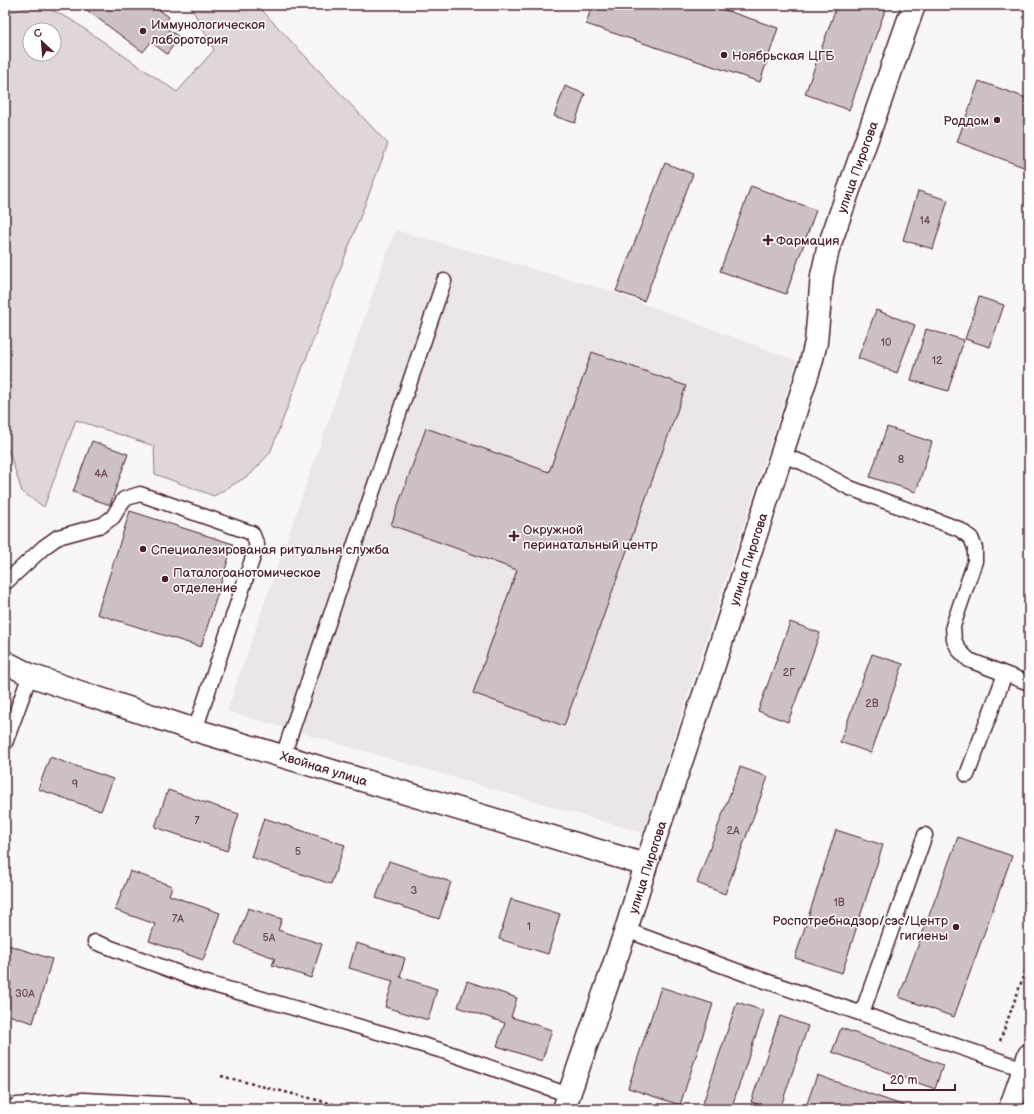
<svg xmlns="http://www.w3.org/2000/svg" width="1034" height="1114" font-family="'Balsamiq Sans',sans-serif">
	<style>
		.built { fill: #ebe6e8 }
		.green { fill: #ded6d9; stroke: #947a82; fill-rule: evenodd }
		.building { fill: #cdc1c4; stroke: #4a1f2b }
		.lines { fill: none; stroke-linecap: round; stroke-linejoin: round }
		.service-casing { stroke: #4a1f2b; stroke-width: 17 }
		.minor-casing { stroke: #4a1f2b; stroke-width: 25 }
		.tertiary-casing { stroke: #4a1f2b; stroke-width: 25 }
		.path { stroke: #4a1f2b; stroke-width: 2.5; stroke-dasharray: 3 3; stroke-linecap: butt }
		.service { stroke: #fff; stroke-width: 14 }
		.minor { stroke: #fff; stroke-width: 22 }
		.tertiary { stroke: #fff; stroke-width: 22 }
		.poi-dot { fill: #4a1f2b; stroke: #fff; stroke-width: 1.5 }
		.labels { text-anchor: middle; stroke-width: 3; stroke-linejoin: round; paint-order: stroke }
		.number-label { font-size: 11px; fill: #6b4851 }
		.poi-label { font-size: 13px; fill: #4a1f2b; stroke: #fff; text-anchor: start }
		.street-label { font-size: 13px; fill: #4a1f2b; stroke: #fff }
	</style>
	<rect width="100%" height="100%" fill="#f8f6f7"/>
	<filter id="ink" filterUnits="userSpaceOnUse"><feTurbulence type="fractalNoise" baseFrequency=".025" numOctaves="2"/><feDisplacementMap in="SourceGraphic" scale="8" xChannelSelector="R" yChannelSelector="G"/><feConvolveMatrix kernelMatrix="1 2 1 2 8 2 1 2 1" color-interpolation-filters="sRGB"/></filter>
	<g filter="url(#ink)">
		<!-- built -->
		<path class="built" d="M395,230L601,288L797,361L643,833L227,711Z"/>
		<!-- green -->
		<path class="green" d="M42,5L70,19L177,92L214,50L190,5H257L388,144L270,453L251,474L214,496L155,474L154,446L76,420L44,507L22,492L11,457L5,445V15L13,11ZM30,30H54V54H30Z"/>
		<!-- building -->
		<path class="building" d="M80,5H153L169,17L162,25L179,37L167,54L151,42L143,52Z
			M592,5H710L778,28L760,82L586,24Z
			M837,5H887L849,110L805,94Z
			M979,81L1029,99V169L957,142Z
			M565,86L585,94L575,123L554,116Z
			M665,163L693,174L644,301L616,291Z
			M751,186L816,210L786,294L720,271Z
			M918,191L948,200L933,249L903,240Z
			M979,297L1004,305L990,347L965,339Z
			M876,310L915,325L897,373L858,358Z
			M926,329L964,340L948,391L911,380Z
			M592,352L686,386L564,726L473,693L517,570L391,525L426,428L549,472Z
			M1029,412V427L1025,425Z
			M887,427L932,442L916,492L870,477Z
			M92,441L128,454L110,505L73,492Z
			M130,511L233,544L201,647L97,614Z
			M790,622L820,633L788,722L758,711Z
			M872,654L903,664L871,753L840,742Z
			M50,757L113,779L101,811L38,789Z
			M740,767L768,777L725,894L697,883Z
			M168,790L239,814L227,851L155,827Z
			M264,818L345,845L331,884L251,857Z
			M836,830L883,845L842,973L795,958Z
			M958,837L1012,856L954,1017L899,997Z
			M389,861L451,882L439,919L376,898Z
			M130,871L172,886L169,895L220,913L203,960L149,941L155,924L115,910Z
			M511,899L560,914L548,954L499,939Z
			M248,908L282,919L278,930L322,944L311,978L272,965L275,958L235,944Z
			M356,943L405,958L400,977L437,989L428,1020L385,1007L393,981L349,968Z
			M5,944L52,959L33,1023L5,1014V1003L11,983L5,981Z
			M467,981L517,998L511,1017L552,1030L542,1061L497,1046L505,1023L458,1007Z
			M661,987L713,1004L680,1105L628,1088Z
			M737,1002L764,1011L731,1109H701Z
			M780,1016L808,1026L780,1109H772L751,1102Z
			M841,1028L943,1065L935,1089L832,1052Z
			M817,1075L913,1109H805Z"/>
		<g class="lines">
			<defs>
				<path id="service" d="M781,455L804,463L850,488L959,529L971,538L975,548V561L953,626L954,640L959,650L969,660L1005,674
					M5,583L44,547L58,537L102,525L113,517L124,499L140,494L252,533L257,545L195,730
					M5,743L30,675
					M283,756L444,281
					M967,775L1005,674L1029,683
					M626,930L748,975L1024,1069
					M95,942L203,982L399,1038L443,1051L569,1095
					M862,1013L925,835"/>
				<path id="minor" d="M5,662L30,675L79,692L195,730L646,865
					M564,1109L626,930L646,865L712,671L811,363L816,342L822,276L828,249L914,5"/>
				<path id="tertiary" d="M18,1109L83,1104L181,1109
					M1010,1109L1029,1055"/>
			</defs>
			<!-- service casing -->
			<use href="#service" class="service-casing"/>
			<!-- minor casing -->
			<use href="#minor" class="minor-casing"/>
			<!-- tertiary casing -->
			<use href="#tertiary" class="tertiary-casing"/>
			<!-- path -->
			<path class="path" d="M1000,1041L1029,961
				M221,1076L353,1109"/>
			<!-- service -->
			<use href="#service" class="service"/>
			<!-- minor -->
			<use href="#minor" class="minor"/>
			<!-- tertiary -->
			<use href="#tertiary" class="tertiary"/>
		</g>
	</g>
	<!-- markers -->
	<g class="poi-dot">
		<circle cx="143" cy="31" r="4"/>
		<circle cx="724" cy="55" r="4"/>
		<circle cx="997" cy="120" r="4"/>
		<path d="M766 234h4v4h4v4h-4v4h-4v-4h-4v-4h4z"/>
		<path d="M512 530h4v4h4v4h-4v4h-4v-4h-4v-4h4z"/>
		<circle cx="143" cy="549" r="4"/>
		<circle cx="165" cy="579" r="4"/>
		<circle cx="956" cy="927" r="4"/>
	</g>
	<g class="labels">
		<!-- number labels -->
		<g class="number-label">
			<text x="925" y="224">14</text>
			<text x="886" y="346">10</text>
			<text x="937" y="364">12</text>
			<text x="901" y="463">8</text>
			<text x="101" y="477">4А</text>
			<text x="789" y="676">2Г</text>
			<text x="872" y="707">2В</text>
			<text x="75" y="788">9</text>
			<text x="197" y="824">7</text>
			<text x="733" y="834">2А</text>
			<text x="298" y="855">5</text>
			<text x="414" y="894">3</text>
			<text x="839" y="906">1В</text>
			<text x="178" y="922">7А</text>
			<text x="529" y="930">1</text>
			<text x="269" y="941">5А</text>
			<text x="25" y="997">30А</text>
		</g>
		<!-- poi labels -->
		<g class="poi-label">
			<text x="151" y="29">Иммунологическоя<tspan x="151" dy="15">лаборотория</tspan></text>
			<text x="732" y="60">Ноябрьская ЦГБ</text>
			<text x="989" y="125" text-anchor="end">Роддом</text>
			<text x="776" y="245">Фармация</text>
			<text x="523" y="534">Окружной<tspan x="523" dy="15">перинатальный центр</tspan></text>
			<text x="151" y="554">Специалезированая ритуальня служба</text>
			<text x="173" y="577">Паталогоанотомическое<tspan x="173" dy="15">отделение</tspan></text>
			<text x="948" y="925" text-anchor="end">Роспотребнадзор/сэс/Центр<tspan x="948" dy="15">гигиены</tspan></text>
		</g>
		<!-- street labels -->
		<g class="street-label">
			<text transform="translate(857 167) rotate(-70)" y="5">улица Пирогова</text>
			<text transform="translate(748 559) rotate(-72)" y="5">улица Пирогова</text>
			<text transform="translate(324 768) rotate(17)" y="5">Хвойная улица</text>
			<text transform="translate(647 867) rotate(-72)" y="5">улица Пирогова</text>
		</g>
	</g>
	<!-- margin -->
	<rect width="1034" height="1114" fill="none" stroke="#fff" stroke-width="20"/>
	<rect x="10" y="10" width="1014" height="1094" fill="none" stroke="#4a1f2b" stroke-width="1.5" filter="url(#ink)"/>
	<!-- north arrow -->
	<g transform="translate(42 42) rotate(334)"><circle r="19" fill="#ffffff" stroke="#b7a5aa"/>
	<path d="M0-3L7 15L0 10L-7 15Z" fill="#4a1f2b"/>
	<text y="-6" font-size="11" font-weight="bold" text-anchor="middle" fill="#4a1f2b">С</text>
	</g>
	<!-- scale -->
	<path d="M884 1084v6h71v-6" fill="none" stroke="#4a1f2b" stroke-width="2"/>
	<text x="890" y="1084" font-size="12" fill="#4a1f2b" stroke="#ffffff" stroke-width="3" paint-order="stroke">20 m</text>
</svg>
